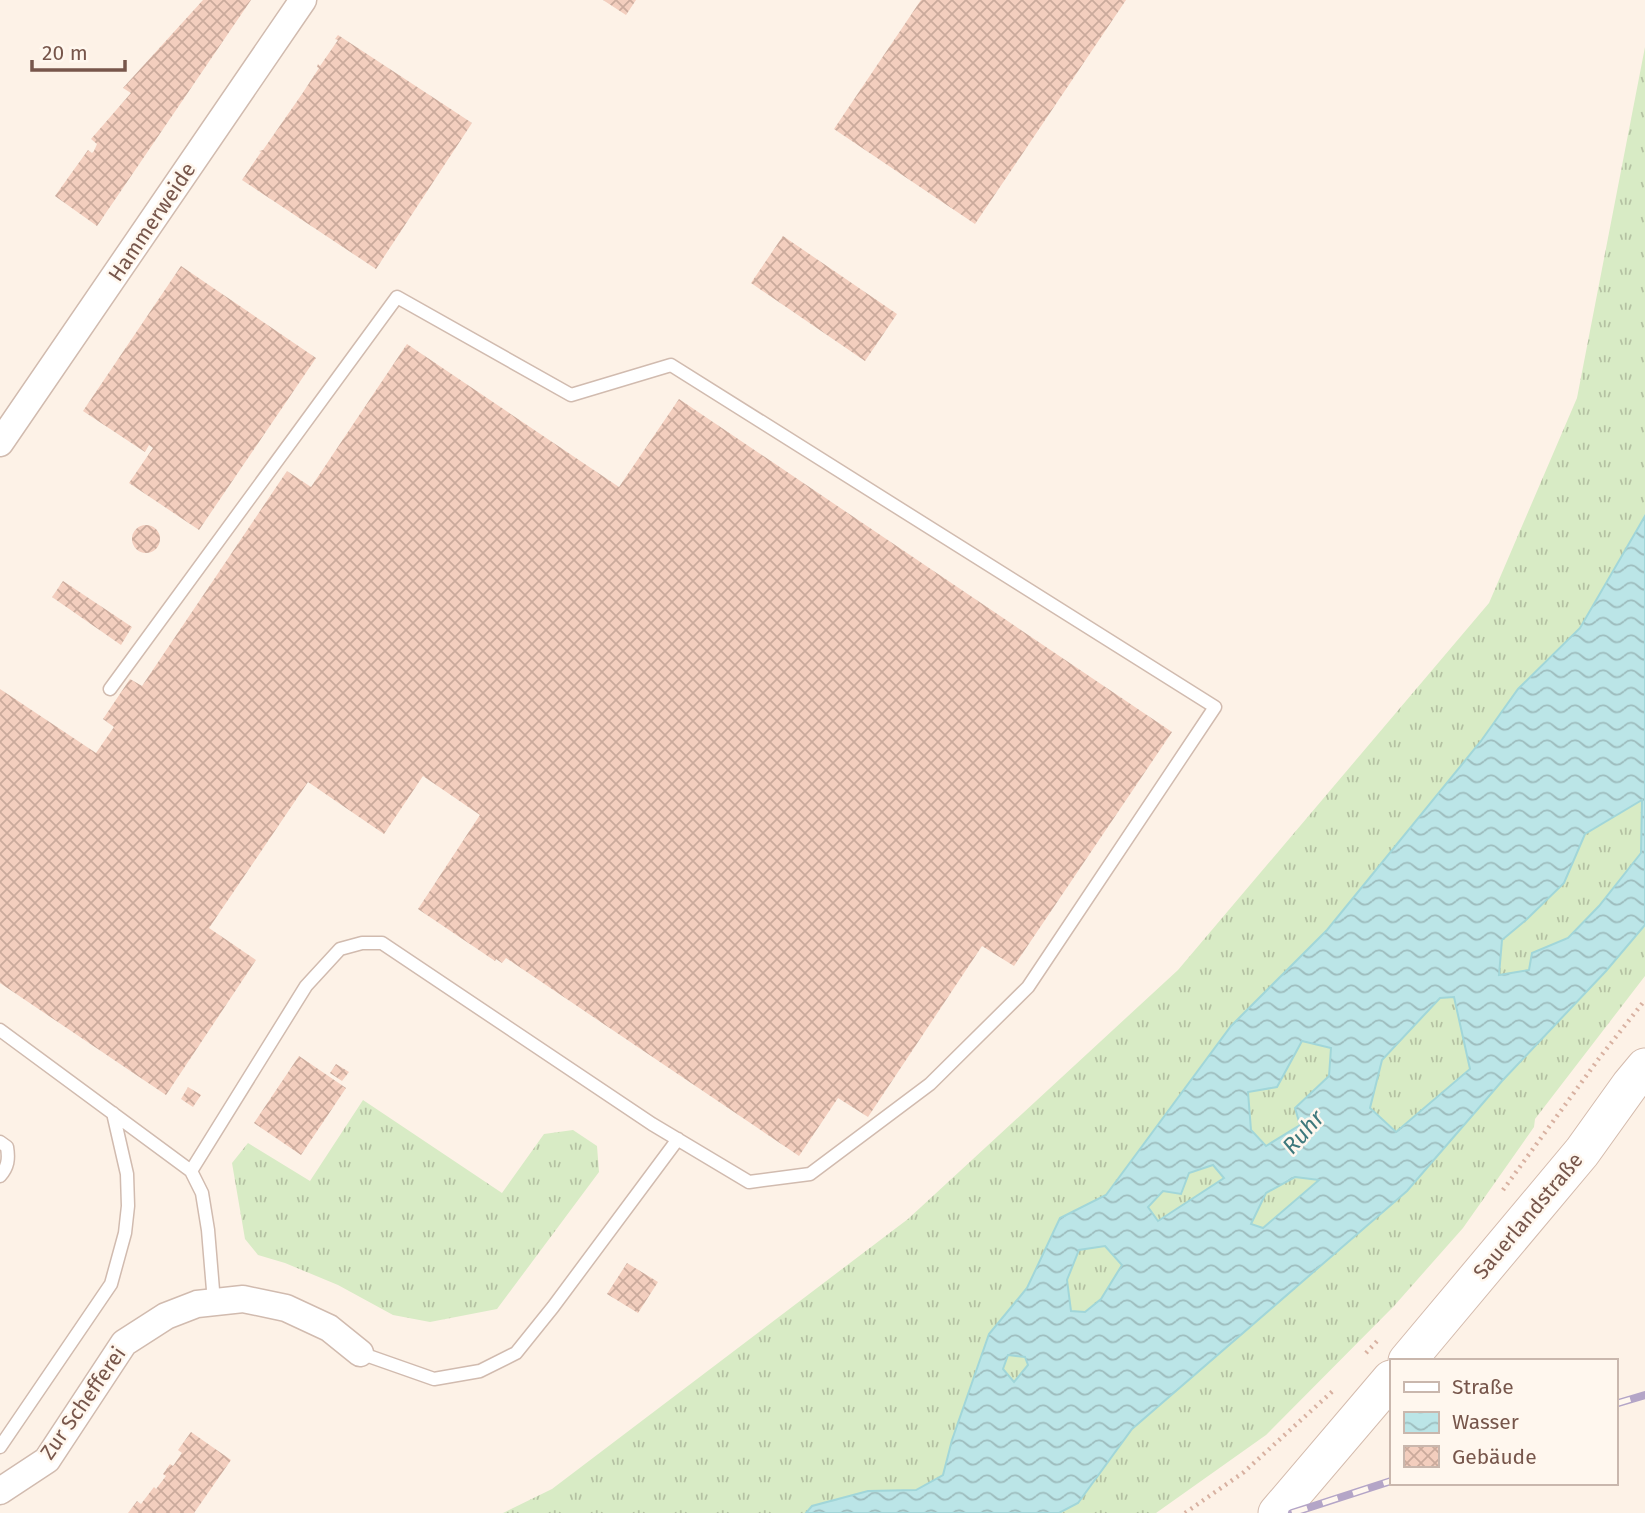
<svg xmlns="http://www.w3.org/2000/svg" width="1645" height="1513" font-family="'Fira Sans',sans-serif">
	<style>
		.grass { fill: url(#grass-tufts) }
		.water { fill: url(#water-waves); stroke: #a1d6d9; stroke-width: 2; fill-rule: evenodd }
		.building { fill: url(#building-cross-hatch) }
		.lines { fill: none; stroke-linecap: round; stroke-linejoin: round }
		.lane-casing { stroke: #d1bbaf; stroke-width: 15 }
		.street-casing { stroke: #d1bbaf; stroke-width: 29 }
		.secondary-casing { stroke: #d4bbad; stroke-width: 39 }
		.path { stroke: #d8b1a1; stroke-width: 4.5; stroke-dasharray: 2 5; stroke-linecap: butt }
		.lane { stroke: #fff; stroke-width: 12 }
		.street { stroke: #fff; stroke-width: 26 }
		.secondary { stroke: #fff; stroke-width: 37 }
		.rail-casing { stroke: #b4a5c7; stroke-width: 8 }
		.rail { stroke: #fff7ee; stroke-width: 5; stroke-dasharray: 16; stroke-linecap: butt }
		.labels { text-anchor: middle; stroke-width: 5; stroke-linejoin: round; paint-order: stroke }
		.street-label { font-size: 21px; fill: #77564b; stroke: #fff7ee }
		.water-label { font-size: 23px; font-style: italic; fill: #3e787c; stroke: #fff7ee }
	</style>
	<defs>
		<pattern id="grass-tufts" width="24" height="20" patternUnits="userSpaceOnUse" patternTransform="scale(1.75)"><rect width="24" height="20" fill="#d8ebc5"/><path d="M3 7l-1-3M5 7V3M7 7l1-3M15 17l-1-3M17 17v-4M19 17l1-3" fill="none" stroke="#b4c1a2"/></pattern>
		<pattern id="water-waves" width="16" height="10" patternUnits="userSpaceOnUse" patternTransform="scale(1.75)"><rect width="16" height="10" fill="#bbe5e7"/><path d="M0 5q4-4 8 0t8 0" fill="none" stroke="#9dbcbd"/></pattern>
		<pattern id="building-cross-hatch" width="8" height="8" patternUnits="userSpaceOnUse" patternTransform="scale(1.75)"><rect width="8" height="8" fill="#f3cebe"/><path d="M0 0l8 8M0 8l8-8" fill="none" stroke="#caaa9c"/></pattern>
	</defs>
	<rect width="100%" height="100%" fill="#fdf2e7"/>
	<!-- grass -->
	<path class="grass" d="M1645,47V976L1535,1119L1534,1127L1463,1228L1394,1306L1266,1435L1156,1513H503L552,1489L908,1219L1178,970L1489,603L1577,398Z
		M363,1100L502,1193L544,1134L573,1130L597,1146L599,1172L497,1309L430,1322L393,1315L338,1285L285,1263L258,1255L245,1239L232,1163L248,1143L310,1181Z"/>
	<!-- water -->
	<path class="water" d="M1645,516V925L1606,971L1502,1081L1407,1191L1132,1429L1078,1503L1059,1513H806L812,1506L868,1491L916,1490L943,1475L952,1440L989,1334L1027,1288L1060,1218L1106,1195L1231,1026L1327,930L1481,741L1518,689L1580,628ZM1642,800L1641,853L1599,906L1568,938L1532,953L1529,970L1499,975L1502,940L1526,920L1564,883L1585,834ZM1454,997L1470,1069L1396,1132L1370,1108L1382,1060L1440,998ZM1302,1041L1331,1048L1329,1076L1295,1108L1300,1125L1266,1146L1251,1130L1248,1092L1277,1087ZM1213,1165L1224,1178L1158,1221L1148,1207L1163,1191L1181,1194L1189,1173ZM1295,1177L1319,1180L1263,1228L1251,1224L1266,1193ZM1105,1246L1122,1265L1101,1299L1085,1312L1071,1311L1067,1280L1079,1250ZM1008,1355L1025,1357L1028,1365L1014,1382L1003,1369Z"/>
	<!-- building -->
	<path class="building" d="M203,0H251L97,226L55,196L88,150L92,153L94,151L97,144L91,139L131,93L123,88Z
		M603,0H636L626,15Z
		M921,0H1126L975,224L834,129Z
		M338,35L472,123L376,269L242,180L261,152L259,151L263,150L302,94L319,68L317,67L318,64L320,66L338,40L335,39Z
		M783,236L897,314L865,361L751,283Z
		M181,266L316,358L199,530L129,483L153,448L149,445L145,452L83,411Z
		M407,344L619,487L679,399L1172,732L1014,966L982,946L868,1117L838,1098L799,1156L506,958L502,963L496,959L495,961L418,909L480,815L423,776L384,834L308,782L209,928L256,960L166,1095L0,983V689L96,753L114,727L103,719L130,679L142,686L287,471L311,487Z
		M132 539a14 14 0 1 1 28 0a14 14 0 1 1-28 0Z
		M63,581L132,627L121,645L52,597Z
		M299,1056L346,1088L301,1155L254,1123Z
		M336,1064L349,1072L342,1081L330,1073Z
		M188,1087L201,1095L193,1107L181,1099Z
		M627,1263L658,1282L638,1313L607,1294Z
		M191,1432L231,1460L194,1513H128L137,1501L141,1504L154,1487L156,1489L166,1476L163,1474L170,1464L173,1466L182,1453L178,1450Z"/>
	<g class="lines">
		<defs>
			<path id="lane" d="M110,689L397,297L571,395L671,365L1215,707L1028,987L930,1084L810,1174L749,1182L652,1124L382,943H362L340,949L306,986L191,1171
				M0,1030L191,1171L202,1193L208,1230L214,1302
				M0,1142L7,1147C9,1159 8,1167 0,1176
				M360,1353L434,1379L480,1371L516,1353L553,1307L678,1139
				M0,1447L111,1284L125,1233L128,1206L127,1174L113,1113"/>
			<path id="street" d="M0,443L303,0
				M0,1491L47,1460L124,1343L166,1316L197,1304L243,1299L286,1308L329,1328L360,1353"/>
			<path id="secondary" d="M1407,1361L1582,1152L1630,1085L1645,1067
				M1277,1513L1391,1379"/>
		</defs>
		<!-- lane casing -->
		<use href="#lane" class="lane-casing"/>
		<!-- street casing -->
		<use href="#street" class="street-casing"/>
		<!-- secondary casing -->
		<use href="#secondary" class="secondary-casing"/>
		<!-- path -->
		<path class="path" d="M1503,1190L1600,1057L1645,1000
			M1366,1353L1379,1339
			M1185,1513L1244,1472L1335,1389"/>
		<!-- lane -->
		<use href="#lane" class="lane"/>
		<!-- street -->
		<use href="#street" class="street"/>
		<!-- secondary -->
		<use href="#secondary" class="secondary"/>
		<defs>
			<path id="rail" d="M1615,1404L1645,1395
				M1292,1513L1391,1481"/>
		</defs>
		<!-- rail casing -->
		<use href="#rail" class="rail-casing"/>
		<!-- rail -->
		<use href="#rail" class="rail"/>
	</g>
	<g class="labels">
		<!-- street labels -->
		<g class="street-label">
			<text transform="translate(152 222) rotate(-56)" y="7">Hammerweide</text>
			<text transform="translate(1528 1216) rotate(-50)" y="7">Sauerlandstraße</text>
			<text transform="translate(83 1403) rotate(-55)" y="7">Zur Schefferei</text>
		</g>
		<!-- water labels -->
		<g class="water-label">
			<text transform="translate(1303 1132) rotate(-48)" y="8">Ruhr</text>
		</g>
	</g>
	<!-- legend -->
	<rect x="1390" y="1359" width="228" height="126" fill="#fff7ee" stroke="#c9b7ad" stroke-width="2"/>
	<rect x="1404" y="1382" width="35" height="10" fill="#ffffff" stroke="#c9b7ad" stroke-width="2"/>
	<text x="1452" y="1394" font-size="21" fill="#77564b">Straße</text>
	<rect x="1404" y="1412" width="35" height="21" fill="url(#water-waves)" stroke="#c9b7ad" stroke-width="2"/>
	<text x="1452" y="1429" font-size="21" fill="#77564b">Wasser</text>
	<rect x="1404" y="1446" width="35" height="21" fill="url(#building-cross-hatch)" stroke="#c9b7ad" stroke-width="2"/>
	<text x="1452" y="1464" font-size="21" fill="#77564b">Gebäude</text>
	<!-- scale -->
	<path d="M32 60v10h93v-10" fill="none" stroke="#77564b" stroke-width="3.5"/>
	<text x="42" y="60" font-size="21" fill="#77564b" stroke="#fff7ee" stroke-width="5" paint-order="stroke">20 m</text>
</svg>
